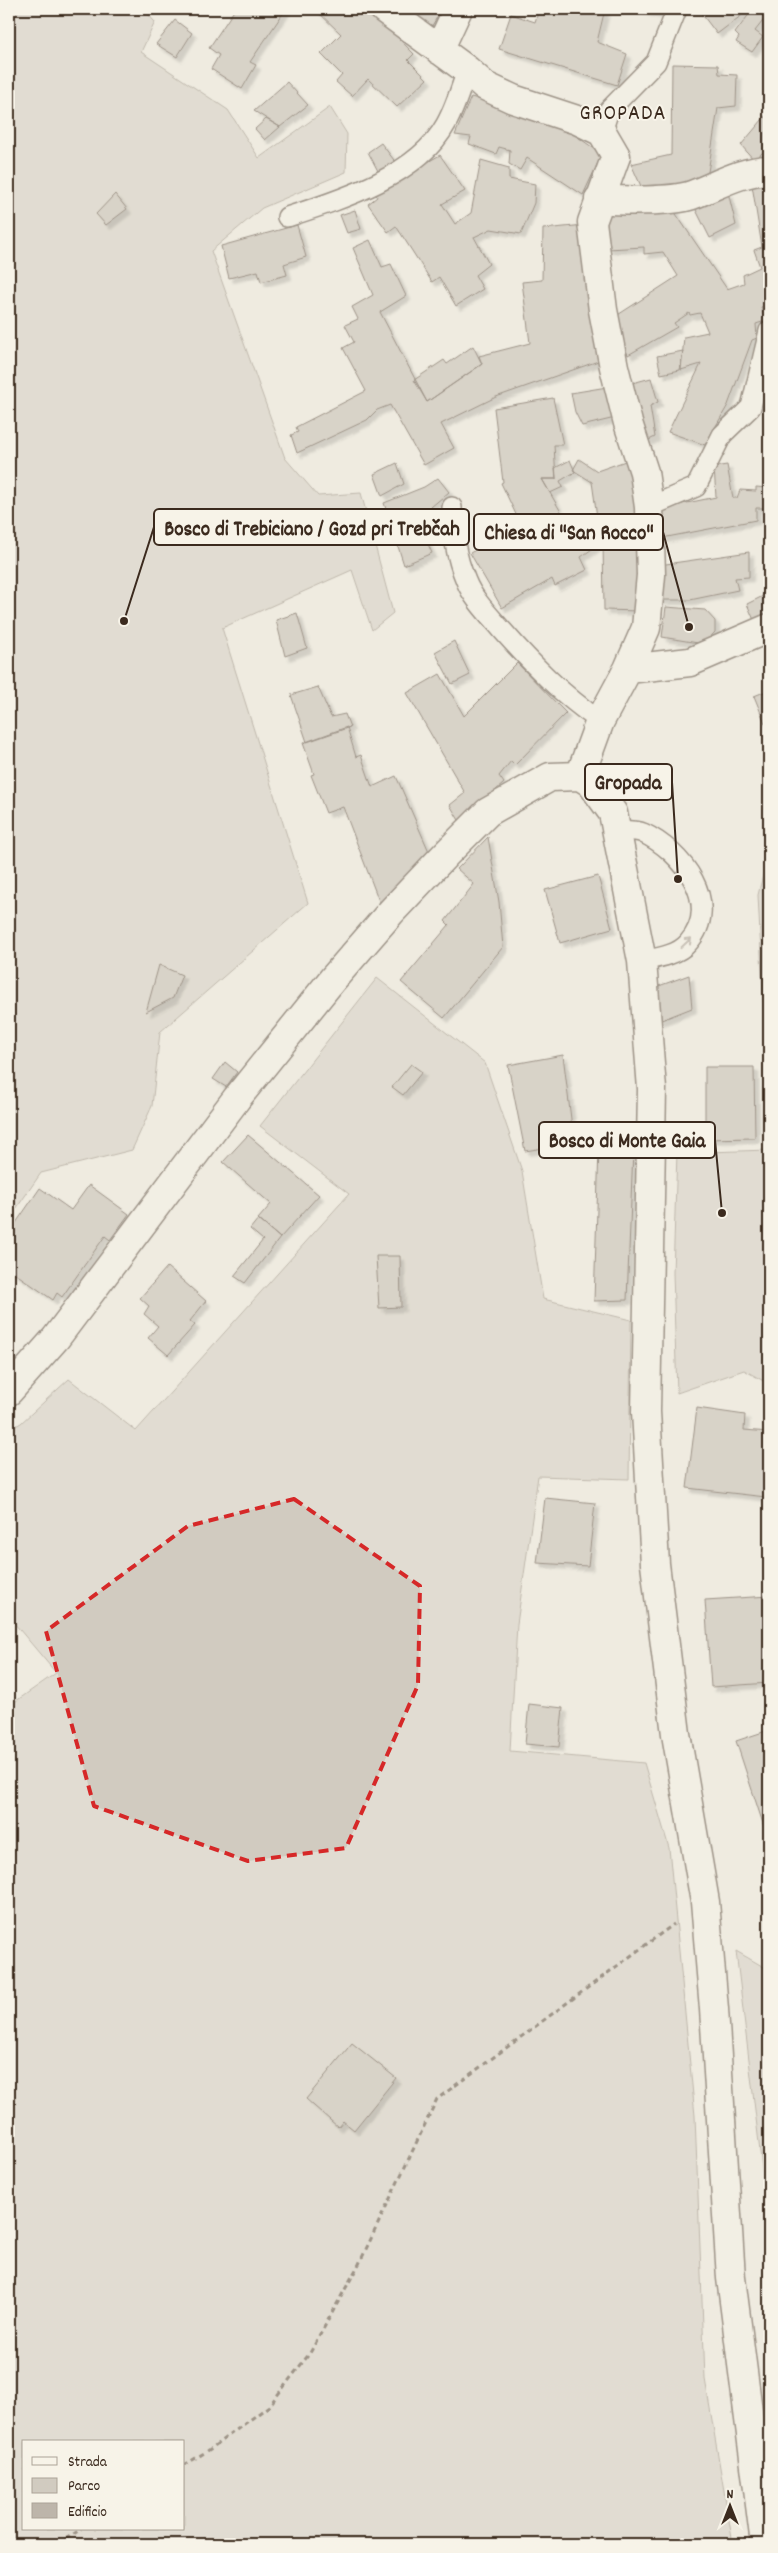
<svg xmlns="http://www.w3.org/2000/svg" width="778" height="2553" font-family="Dekko,sans-serif">
	<style>
		.green { fill: #d1cbc0; stroke: #867a6f; fill-rule: evenodd }
		.building { fill: #bdb5aa; stroke: #3b2a1e; filter: url(#shadow) }
		.lines { fill: none; stroke-linecap: round; stroke-linejoin: round }
		.service-casing { stroke: #3b2a1e; stroke-width: 22 }
		.minor-casing { stroke: #3b2a1e; stroke-width: 31 }
		.tertiary-casing { stroke: #3b2a1e; stroke-width: 31 }
		.path { stroke: #3b2a1e; stroke-width: 3; stroke-dasharray: 5 4; stroke-linecap: butt }
		.service { stroke: #f7f3e8; stroke-width: 19 }
		.minor { stroke: #f7f3e8; stroke-width: 28 }
		.tertiary { stroke: #f7f3e8; stroke-width: 28 }
		.oneway { stroke: #998e83 }
		.marked { fill: none; stroke: #d62828; stroke-width: 4; stroke-dasharray: 10 6; stroke-linejoin: round }
		.labels { text-anchor: middle; stroke-width: 4; stroke-linejoin: round; paint-order: stroke }
		.quarter-label { font-size: 22px; letter-spacing: 1px; fill: #3b2a1e; stroke: #f7f3e8 }
		.leader { fill: none; stroke: #3b2a1e; stroke-width: 2 }
		.callout-dot { fill: #3b2a1e; stroke: #f7f3e8; stroke-width: 2 }
		.callout { fill: #f7f3e8; stroke: #3b2a1e; stroke-width: 2 }
		.callout-label { font-size: 21px; text-anchor: middle; font-weight: bold; fill: #3b2a1e }
	</style>
	<defs>
		<filter id="shadow"><feDropShadow dx="4.5" dy="4.5" stdDeviation="1" flood-color="#0004"/></filter>
	</defs>
	<rect width="100%" height="100%" fill="#efebe0"/>
	<filter id="ink" filterUnits="userSpaceOnUse"><feTurbulence type="fractalNoise" baseFrequency=".02" numOctaves="2"/><feDisplacementMap in="SourceGraphic" scale="10" xChannelSelector="R" yChannelSelector="G"/><feConvolveMatrix kernelMatrix="1 2 1 2 8 2 1 2 1" color-interpolation-filters="sRGB"/></filter>
	<g filter="url(#ink)">
		<!-- green -->
		<path class="green" d="M9,9H143L155,22L141,52L228,110L259,158L330,107L347,134L346,172L262,208L211,251L285,458L318,496L361,493L393,613L372,630L352,570L222,628L308,903L160,1032L152,1106L132,1150L41,1173L9,1219Z
			M769,851V1044L765,1034L758,895Z
			M377,978L485,1063L522,1171L543,1299L631,1320L629,1479L538,1476L517,1624L510,1751L644,1763L669,1848L695,2116L705,2379L733,2544H9V1706L56,1673L9,1617V1430L21,1423L69,1379L136,1431L349,1194L260,1126ZM24,2442H184V2529H24Z
			M769,1150V1384L744,1370L677,1393L673,1273L677,1153Z
			M736,1951L769,1970V2227Z"/>
		<!-- building -->
		<path class="building" d="M235,9H286L250,62L256,65L242,89L211,69L219,55L209,48Z
			M315,9H370L414,54L408,60L427,79L397,107L368,79L352,96L336,82L342,75L321,54L341,34Z
			M396,9H442L430,29Z
			M539,9H605L597,42L627,54L617,85L499,49L511,14L535,22Z
			M637,9H659L658,14Z
			M698,9H750L717,34Z
			M753,9L766,17L755,31L763,37L752,52L736,42L739,37L735,33Z
			M175,20L192,33L177,57L156,44Z
			M672,64L718,65L719,74L737,75L736,106L718,108L706,185L645,195L631,164L671,155Z
			M287,82L308,105L280,127L254,111Z
			M471,97L526,112L562,126L602,154L583,195L527,158L520,170L509,164L510,150L499,147L496,154L469,144L471,137L455,135Z
			M768,113L769,147L754,160L741,145Z
			M266,119L280,127L265,140L255,129Z
			M381,143L397,164L378,171L368,152Z
			M440,155L465,191L442,204L455,224L471,213L481,160L509,168V179L535,184L534,203L521,234L491,229L474,237L489,264L475,275L483,289L456,306L439,277L432,282L396,226L388,232L368,204L377,197L375,192Z
			M769,183V305L761,307L765,321L756,324L757,338L752,340L728,405L705,445L668,432L701,364L681,370L684,337L708,332L700,313L690,315L689,313L674,323L677,327L628,355L613,318L678,276L663,252L644,254V247L608,249L603,210L674,205L676,214L727,289L744,283L743,275L760,267L754,250L762,247L752,185Z
			M728,192L736,225L710,238L694,206Z
			M115,194L127,209L106,225L96,214Z
			M355,210L361,229L347,233L340,215Z
			M297,225L306,257L284,264L287,275L261,282L258,271L229,278L221,246Z
			M585,225L604,359L496,397L441,424L454,448L424,465L390,405L377,410L367,420L297,453L291,435L298,432L296,427L366,391L343,348L354,342L345,325L358,319L352,307L373,295L353,248L370,240L382,267L391,264L406,296L380,312L427,402L482,364L479,356L530,343L522,282L542,280L543,229Z
			M473,346L482,364L427,402L414,380L444,360L447,364Z
			M683,351L680,370L661,374L657,356Z
			M651,378L658,402L650,406L655,437L647,441L625,385Z
			M607,387L615,418L582,426L575,412L571,393Z
			M553,398L563,445H554L556,479H542L576,538L598,524L592,482L573,470L579,459L597,471L631,459L644,538L639,611L604,610L603,541L581,557L587,570L555,586L552,579L502,608L470,553L521,525L501,483L503,482L494,408Z
			M570,460L575,472L560,481L563,487L550,493L542,479H556L555,468Z
			M397,463L404,484L382,496L374,474Z
			M727,465L733,498H737L740,490L756,491V487L768,488L767,475H769V508H756V520L662,538L659,513L677,505L716,497L714,467Z
			M438,478L449,492L431,507L439,525L423,533L432,553L404,565L384,503L424,487Z
			M749,552V577L735,578L738,590L690,600H656L659,565Z
			M769,593V613L754,620L747,604Z
			M666,607L705,610L715,621V632L704,644L662,637Z
			M297,613L307,648L285,656L276,620Z
			M454,641L470,675L452,684L435,652Z
			M769,646V661L764,648Z
			M517,663L566,713L515,765L511,761L499,776L504,783L460,822L450,805L465,793L407,693L440,674L464,716Z
			M318,687L331,717L345,714L350,727L307,742L291,695Z
			M769,690V733L754,696Z
			M347,727L356,757L361,755L372,787L396,776L431,856L382,909L343,807L326,813L311,775L314,774L303,743Z
			M488,837L499,902L503,947L444,1018L401,982L449,925L445,921L474,884L457,869Z
			M598,876L612,928L560,943L545,890Z
			M159,965L182,975L173,998L146,1012Z
			M689,975L692,1008L659,1021L656,987Z
			M563,1055L574,1143L525,1151L508,1065Z
			M225,1062L237,1072L226,1087L213,1079Z
			M411,1064L422,1072L403,1095L392,1087Z
			M705,1067H754L755,1138L705,1139Z
			M248,1135L319,1195L280,1238L258,1219L271,1204L223,1162Z
			M599,1148L633,1150L627,1300L594,1301Z
			M89,1185L129,1214L110,1240L105,1236L62,1297L57,1293L53,1300L9,1269V1233L40,1188L71,1210Z
			M258,1219L280,1238L245,1283L234,1276L263,1240L250,1229Z
			M376,1256H400L401,1307L379,1308Z
			M167,1267L206,1301L190,1321L195,1325L168,1355L148,1338L158,1326L144,1314L149,1306L140,1298Z
			M697,1408L745,1415L744,1430L769,1432V1473L766,1497L687,1488Z
			M545,1498L595,1503L588,1566L537,1563Z
			M769,1596V1683L711,1687L705,1600Z
			M529,1704L563,1708L559,1747L525,1744Z
			M769,1730V1842L736,1741Z
			M352,2043L396,2078L354,2130L343,2121L338,2127L306,2099Z"/>
		<g class="lines">
			<defs>
				<path id="service" d="M602,132L609,110L656,62L677,9
					M287,217C340,200 418,176 446,124C455,108 461,88 467,70
					M452,507C453,534 455,555 466,581C473,599 490,616 502,630C532,664 562,695 600,721
					M649,507L696,487L722,435L751,407L769,331
					M617,830C625,831 636,830 643,833C682,851 723,904 688,943C678,955 657,958 642,961"/>
				<path id="minor" d="M384,9L467,70L485,86L513,99L577,120L602,132L616,156L592,222L603,310L614,367L628,423L644,472L649,507L651,575L646,628L628,669L600,721L580,776
					M439,50L458,9
					M599,199C621,201 672,202 692,195C718,185 741,171 769,170
					M628,669L690,662L769,628"/>
				<path id="tertiary" d="M9,1391L56,1338L237,1098L332,980L391,912L446,854L488,812L550,777L580,776L591,783L613,813L642,961L652,1089L646,1412L655,1564L676,1734L705,1902L714,2009L731,2278L765,2544"/>
			</defs>
			<!-- service casing -->
			<use href="#service" class="service-casing"/>
			<!-- minor casing -->
			<use href="#minor" class="minor-casing"/>
			<!-- tertiary casing -->
			<use href="#tertiary" class="tertiary-casing"/>
			<!-- path -->
			<path class="path" d="M184,2465L206,2452L269,2406L310,2353L359,2264L437,2099L674,1924
				M58,2544L81,2529"/>
			<!-- service -->
			<use href="#service" class="service"/>
			<!-- minor -->
			<use href="#minor" class="minor"/>
			<!-- tertiary -->
			<use href="#tertiary" class="tertiary"/>
		</g>
		<!-- one-way arrows -->
		<defs><path id="oneway-shaft" d="M-6 0H5M1.5-3L5.5 0L1.5 3" fill="none" stroke-width="1.6" stroke-linecap="round" stroke-linejoin="round" transform="scale(1.25)"/></defs>
		<use class="oneway" href="#oneway-shaft" transform="translate(686 943) rotate(-43)"/>
	</g>
	<!-- marked area -->
	<path d="M0 0H778V2553H0ZM294,1499L420,1586L418,1685L346,1848L248,1861L94,1806L46,1631L188,1526Z" fill="#efebe0" fill-opacity=".55" fill-rule="evenodd"/>
	<path class="marked" d="M294,1499L420,1586L418,1685L346,1848L248,1861L94,1806L46,1631L188,1526Z"/>
	<g class="labels">
		<!-- quarter labels -->
		<g class="quarter-label">
			<text x="623" y="119">GROPADA</text>
		</g>
	</g>
	<!-- callouts -->
	<path class="leader" d="M124 621L154 527M689 627L663 532M678 879L672 782M722 1213L715 1140"/>
	<g class="callout-dot">
		<circle cx="124" cy="621" r="5"/>
		<circle cx="689" cy="627" r="5"/>
		<circle cx="678" cy="879" r="5"/>
		<circle cx="722" cy="1213" r="5"/>
	</g>
	<g class="callout">
		<rect x="154" y="509" width="315" height="36" rx="5"/>
		<rect x="474" y="514" width="189" height="36" rx="5"/>
		<rect x="585" y="764" width="87" height="36" rx="5"/>
		<rect x="539" y="1122" width="176" height="36" rx="5"/>
	</g>
	<g class="callout-label">
		<text x="312" y="535">Bosco di Trebiciano / Gozd pri Trebčah</text>
		<text x="569" y="539">Chiesa di "San Rocco"</text>
		<text x="628" y="789">Gropada</text>
		<text x="627" y="1147">Bosco di Monte Gaia</text>
	</g>
	<!-- margin -->
	<rect width="778" height="2553" fill="none" stroke="#f7f3e8" stroke-width="30"/>
	<rect x="15" y="15" width="748" height="2523" fill="none" stroke="#3b2a1e" stroke-width="2" filter="url(#ink)"/>
	<!-- legend -->
	<rect x="22" y="2440" width="162" height="90" fill="#f7f3e8" stroke="#aca397"/>
	<rect x="32" y="2457" width="25" height="8" fill="#f7f3e8" stroke="#aca397"/>
	<text x="68" y="2466" font-size="15" fill="#3b2a1e">Strada</text>
	<rect x="32" y="2478" width="25" height="15" fill="#d1cbc0" stroke="#aca397"/>
	<text x="68" y="2490" font-size="15" fill="#3b2a1e">Parco</text>
	<rect x="32" y="2503" width="25" height="15" fill="#bdb5aa" stroke="#aca397"/>
	<text x="68" y="2516" font-size="15" fill="#3b2a1e">Edificio</text>
	<!-- north arrow -->
	<g transform="translate(730 2506)" stroke="#f7f3e8" stroke-width="4" paint-order="stroke">
	<path d="M0-4L9 19L0 12L-9 19Z" fill="#3b2a1e"/>
	<text y="-8" font-size="14" font-weight="bold" text-anchor="middle" fill="#3b2a1e">N</text>
	</g>
</svg>
